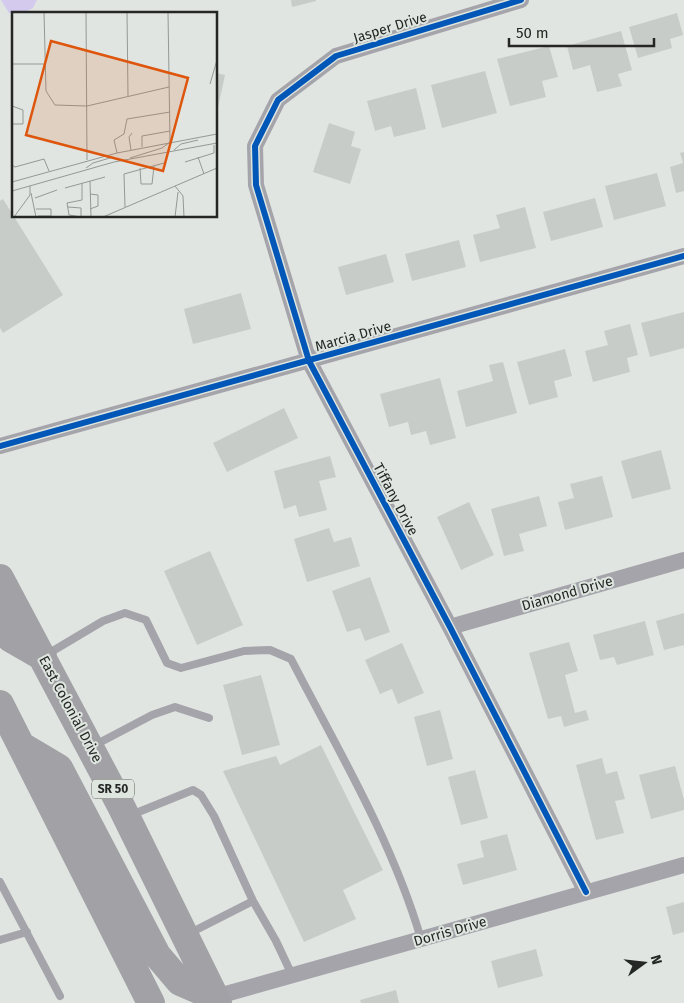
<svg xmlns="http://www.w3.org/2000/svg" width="684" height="1003" font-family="'Fira Sans',sans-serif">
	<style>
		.water { fill: #d3caee }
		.building { fill: #c8ccc9 }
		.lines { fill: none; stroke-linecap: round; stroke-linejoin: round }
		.lane { stroke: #a4a4aa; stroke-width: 8 }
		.street { stroke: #a4a4aa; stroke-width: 16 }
		.highway { stroke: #a2a2a6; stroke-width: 28 }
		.cycleway-casing { stroke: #dfe6e0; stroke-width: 9 }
		.cycleway { stroke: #0057b8; stroke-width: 6 }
		.labels { text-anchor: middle; stroke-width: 4; stroke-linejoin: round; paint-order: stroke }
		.shield { fill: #dfe6e0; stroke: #5c605d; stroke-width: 1 }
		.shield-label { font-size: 12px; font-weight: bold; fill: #242725 }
		.street-label { font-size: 14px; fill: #242725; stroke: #dfe6e0 }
		.inset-road { fill: none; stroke: #959996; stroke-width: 1 }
		.view { fill: #de560d; fill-opacity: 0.15; stroke: #de560d; stroke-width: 2.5 }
		.inset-edge { fill: none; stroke: #242725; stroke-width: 2.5 }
	</style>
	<rect width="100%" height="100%" fill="#e0e5e1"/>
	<!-- water -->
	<path class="water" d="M1,0H37L33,8L20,14L9,13Z"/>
	<!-- building -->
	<path class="building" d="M291,0H316V1L292,7Z
		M677,13L683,35L670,39L672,48L638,58L629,27Z
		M621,31L632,70L618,74L622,86L597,92L590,65L573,70L567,46Z
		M549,46L558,77L542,81L546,97L510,106L497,59Z
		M485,71L497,113L442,128L431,85Z
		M216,73L225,75L217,112H216Z
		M416,88L426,129L394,137L391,126L375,131L367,101Z
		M329,123L355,132L351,146L361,149L350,184L313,172Z
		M684,152V191L676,193L670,167L683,163L680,153Z
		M657,173L666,206L614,220L605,186Z
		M595,198L603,227L551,241L543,212Z
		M3,199L63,295L3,333L0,328V201Z
		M525,207L536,248L480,262L473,235L500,228L496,215Z
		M459,240L466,267L412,281L405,254Z
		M386,254L394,282L346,295L338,267Z
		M241,293L251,329L193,344L184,309Z
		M684,312V348L650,357L641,323Z
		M630,324L638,355L627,358L630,372L593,382L585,351L608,345L604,331Z
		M565,349L572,376L554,381L558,397L529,405L517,362Z
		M503,362L517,413L466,427L457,391L493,381L489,365Z
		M440,378L456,438L430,445L426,431L411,435L408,422L389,427L380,394Z
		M284,408L298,438L227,472L213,443Z
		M661,450L671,489L632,499L621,461Z
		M330,456L336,477L319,481L327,510L299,517L296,505L284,509L274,471Z
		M602,476L613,517L565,530L558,502L574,498L570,484Z
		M539,496L547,526L519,534L524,551L504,556L491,509Z
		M469,502L494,555L461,570L437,517Z
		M329,528L334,542L351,537L360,566L307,582L294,539Z
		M210,551L243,625L197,645L164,571Z
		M370,577L390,632L365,641L360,628L347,632L332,591Z
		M684,613V645L664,650L656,621Z
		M645,621L654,655L617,665L614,657L600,660L593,635Z
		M569,642L578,671L565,675L575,713L586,710L589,720L564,727L561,716L548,719L529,653Z
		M402,643L424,693L398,704L392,689L380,694L365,660Z
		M261,675L280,745L242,755L223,685Z
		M440,710L453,759L427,766L414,717Z
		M321,745L383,870L343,890L356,919L304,942L223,771L276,756L280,765Z
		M602,758L606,774L617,771L625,799L615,801L624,833L596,840L576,765Z
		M675,766L684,800V810L651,819L639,775Z
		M475,770L488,818L461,825L448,777Z
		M507,834L517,870L463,885L457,864L484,857L480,841Z
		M684,902V932L673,935L666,907Z
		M536,949L543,976L498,988L491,961Z
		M396,990L399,1003H361L360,1000Z"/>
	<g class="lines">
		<!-- lane -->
		<path class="lane" d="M46,655L103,621L125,613L146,620L167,663L181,668L244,651L270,650L291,659C338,750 392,840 421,939
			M95,745L152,715L175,707L209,718
			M131,815L193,790L201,795L214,816L253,901L276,941L292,975
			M0,882L60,996
			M188,934L253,901
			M0,940L27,932"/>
		<!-- street -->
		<path class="street" d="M521,0L336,56L278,100L255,146L256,185L309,361L450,627L586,892
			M0,446L684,256
			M450,627L684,560
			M215,997L684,865"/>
		<!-- highway -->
		<path class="highway" d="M0,578L121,806L218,1003
			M0,621L10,638L43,657
			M0,704L151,1003
			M22,746L59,768L157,955L180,982L215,997"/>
		<defs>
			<path id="cycleway" d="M521,0L336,56L278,100L255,146L256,185L309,361L450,627L586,892
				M0,446L684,256"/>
		</defs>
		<!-- cycleway casing -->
		<use href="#cycleway" class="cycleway-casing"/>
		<!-- cycleway -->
		<use href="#cycleway" class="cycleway"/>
	</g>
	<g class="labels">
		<!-- shield labels -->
		<rect class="shield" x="92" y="779.5" width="42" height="19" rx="4"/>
		<g class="shield-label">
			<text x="113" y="793">SR 50</text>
		</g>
		<!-- street labels -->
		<g class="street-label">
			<text transform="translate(390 27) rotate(-17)" y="5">Jasper Drive</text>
			<text transform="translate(353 336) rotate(-16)" y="5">Marcia Drive</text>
			<text transform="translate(396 499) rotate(62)" y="5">Tiffany Drive</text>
			<text transform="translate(567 593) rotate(-16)" y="5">Diamond Drive</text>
			<text transform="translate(71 709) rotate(62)" y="5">East Colonial Drive</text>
			<text transform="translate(450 931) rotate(-16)" y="5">Dorris Drive</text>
		</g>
	</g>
	<!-- overview -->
	<g transform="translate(12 12)">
		<rect width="205" height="205" fill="#e0e5e1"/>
		<path class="inset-road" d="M32,0L34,79L43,93L75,94L157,75M74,0L75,148M115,0L116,84M156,0L158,130M0,52H33M198,72L205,48M0,94L11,98V112H0M130,135V124L158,119M119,138L117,125L120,121M162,138L169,132L186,128M105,141L102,128L112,122L115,107L158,100M186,145L192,162M118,146L150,136L158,130M173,150L202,141V133M0,153L3,155L32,147L37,159M74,156L81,151L101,145M128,156L129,172H140L142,154M78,169L79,205M0,170L105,141L205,122M163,174L171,184L172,205M53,176L93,165M0,179L102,150L205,131M19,181L24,205M78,182L86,183V194L78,197M23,186L45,178M56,195L69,196V204M113,195L112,162L152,151M24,197H39V204H26M2,205L18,183V174M69,205L57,203L55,191L70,188V171M91,205L205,156M163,205L166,180"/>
		<path class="view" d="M39,29L176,66L151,159L14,123Z"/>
		<rect width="205" height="205" class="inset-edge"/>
	</g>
	<!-- north arrow -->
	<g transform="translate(644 963) rotate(75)" stroke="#dfe6e0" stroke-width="4" paint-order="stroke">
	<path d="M0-4L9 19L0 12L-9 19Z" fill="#242725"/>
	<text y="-8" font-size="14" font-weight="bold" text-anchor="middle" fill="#242725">N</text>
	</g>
	<!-- scale -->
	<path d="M509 38v8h145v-8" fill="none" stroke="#242725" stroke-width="2.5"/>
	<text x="516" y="38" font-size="15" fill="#242725" stroke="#dfe6e0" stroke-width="4" paint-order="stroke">50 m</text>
</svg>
